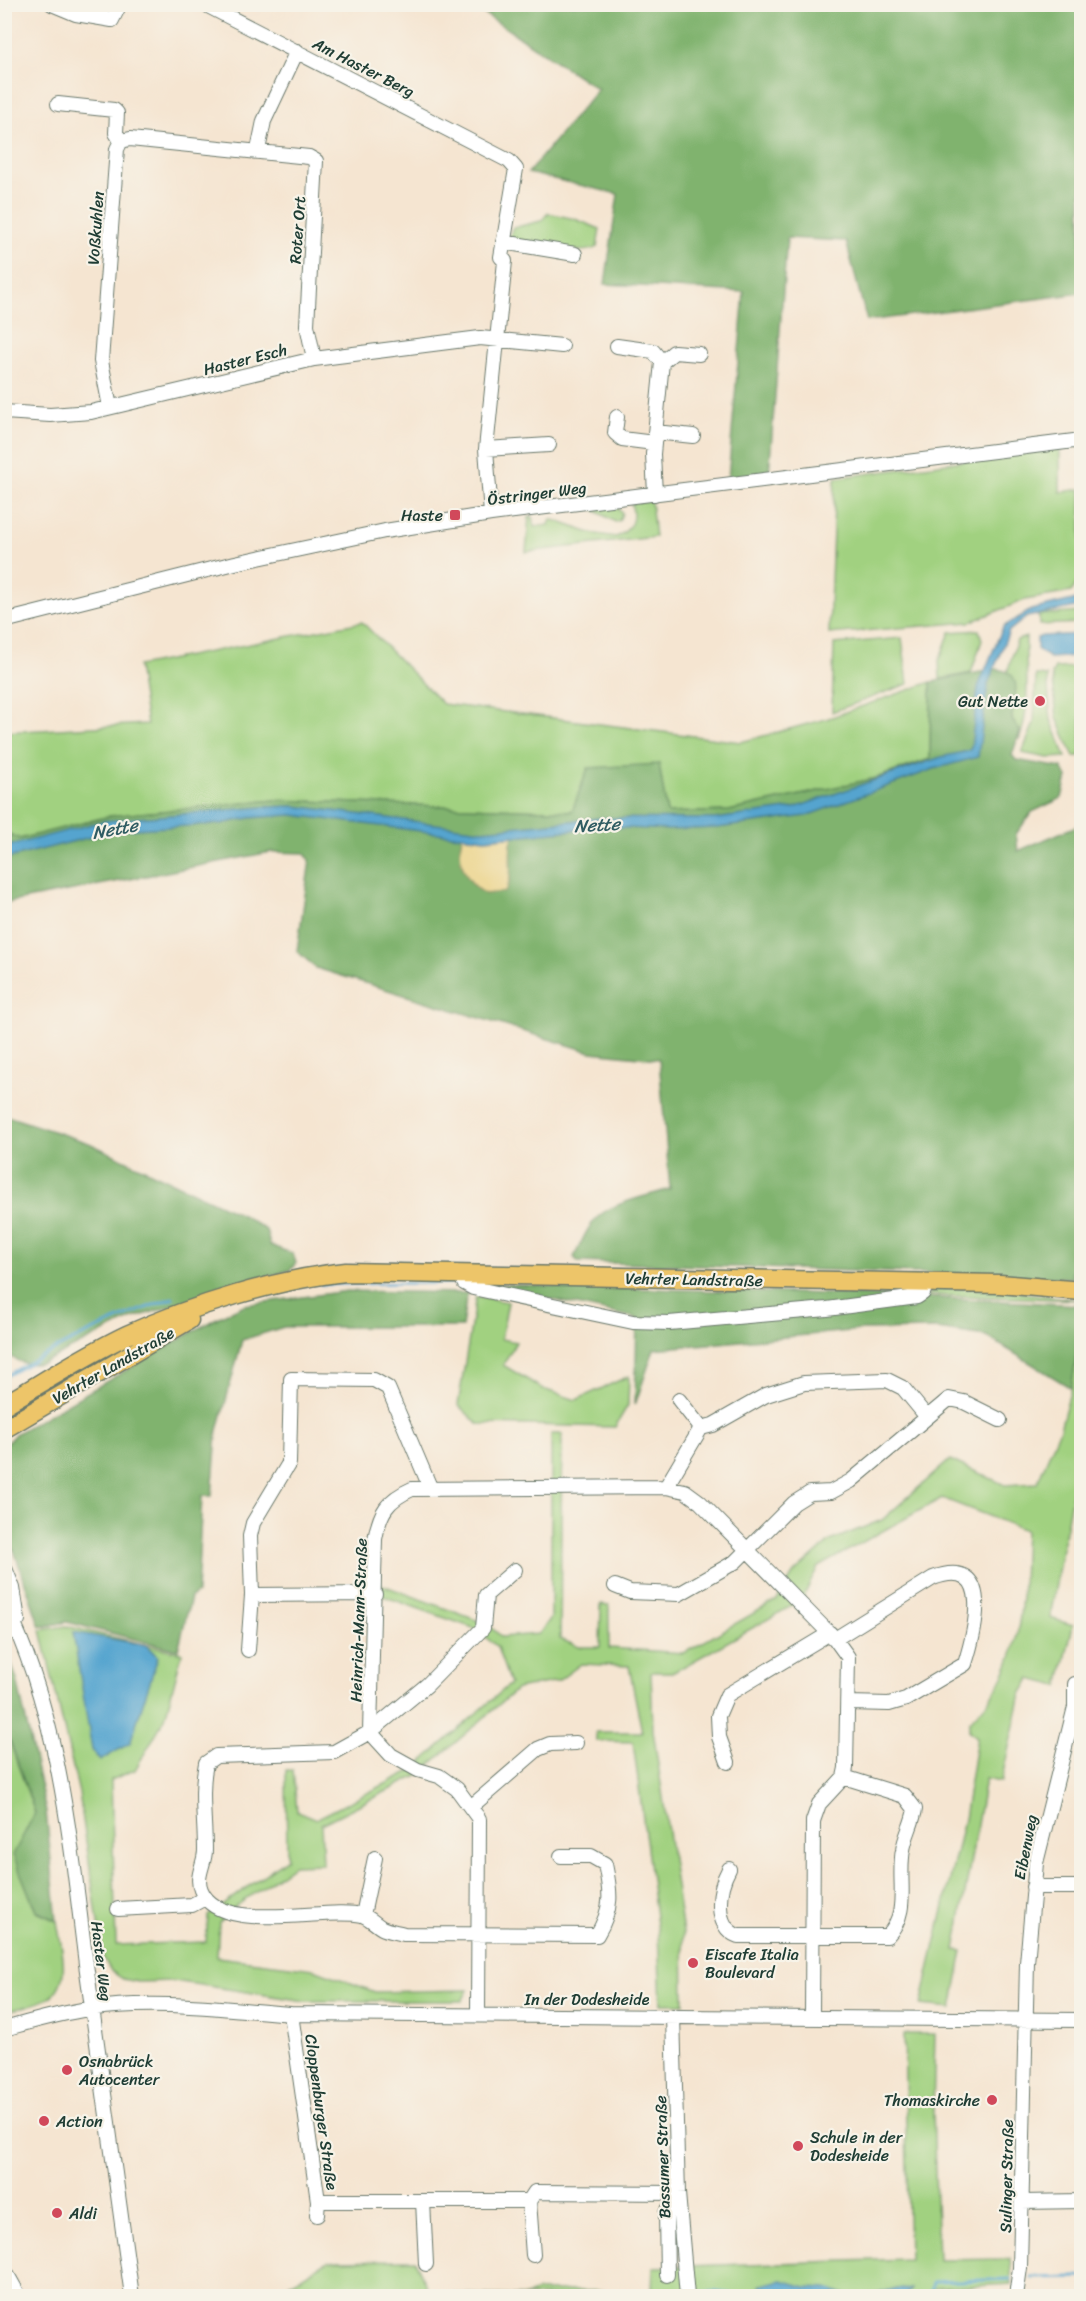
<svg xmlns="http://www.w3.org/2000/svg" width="1086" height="2301" font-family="Sriracha,sans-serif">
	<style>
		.green { fill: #a1d180; stroke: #60875a; stroke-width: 1.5 }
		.forest { fill: #80b36e; stroke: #507851; stroke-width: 1.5 }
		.sand { fill: #eeda9e; stroke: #868c69; stroke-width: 1.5 }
		.water { fill: #54a4cf; stroke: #3a7082; stroke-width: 1.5 }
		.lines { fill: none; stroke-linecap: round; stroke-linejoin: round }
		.stream { stroke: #54a4cf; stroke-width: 3 }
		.minor-casing { stroke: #6a786b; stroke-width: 16 }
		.major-casing { stroke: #6a786b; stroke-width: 21 }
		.minor { stroke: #fff; stroke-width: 14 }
		.major { stroke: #edc569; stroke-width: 18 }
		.poi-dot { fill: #d1495b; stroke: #f7f3e8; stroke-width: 2 }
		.labels { text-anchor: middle; stroke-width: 4.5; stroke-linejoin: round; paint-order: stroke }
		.street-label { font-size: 16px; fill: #1f3d34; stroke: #f7f3e8 }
		.poi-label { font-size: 16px; fill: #1f3d34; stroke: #f7f3e8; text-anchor: start }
		.water-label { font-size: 18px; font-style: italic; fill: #2f5c62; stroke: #f7f3e8 }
	</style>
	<rect width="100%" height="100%" fill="#f7f3e8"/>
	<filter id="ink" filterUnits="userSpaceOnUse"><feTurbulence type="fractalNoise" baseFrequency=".0167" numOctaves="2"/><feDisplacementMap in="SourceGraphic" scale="12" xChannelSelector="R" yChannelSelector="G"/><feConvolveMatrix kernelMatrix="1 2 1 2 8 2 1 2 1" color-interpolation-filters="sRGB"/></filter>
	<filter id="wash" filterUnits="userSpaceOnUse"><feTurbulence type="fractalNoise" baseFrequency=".008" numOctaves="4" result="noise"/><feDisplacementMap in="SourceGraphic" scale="24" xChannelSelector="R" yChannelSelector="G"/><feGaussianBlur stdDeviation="1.35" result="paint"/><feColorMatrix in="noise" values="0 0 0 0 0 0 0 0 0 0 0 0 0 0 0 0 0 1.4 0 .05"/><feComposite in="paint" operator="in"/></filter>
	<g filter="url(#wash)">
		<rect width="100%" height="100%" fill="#f5e5d1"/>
		<!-- green -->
		<path class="green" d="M548,213L575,219L600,229L597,247C582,258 528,243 510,240L512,228L541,221Z
			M1060,448V492L1081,489V578L1071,592L1025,600L970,622L829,634L835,478Z
			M651,501L655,537L526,552L529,517L532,516L534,527L549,525L551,519L590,533L616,537C632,530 636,519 631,503Z
			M615,506L622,513L619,521L615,522L591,508Z
			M1081,612V623L1039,625V615Z
			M362,622L443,704L741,742L826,719L931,682L930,759L876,778L729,811L667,813L659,764L572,811L276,800L110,816L19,839L5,832V732L147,724L138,666Z
			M979,630L982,640L971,673L940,679L939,661L950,632Z
			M1026,637C1025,672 1032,706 1019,740L1020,731L1012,720C1011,701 1023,688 1007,673L1017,640Z
			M902,638L908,684L832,712L834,644Z
			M1081,667V756L1074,757L1057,718L1052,674L1055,668Z
			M1036,675L1047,676L1051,720L1066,757L1048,758L1022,753L1034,723Z
			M1081,1221V1279L1071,1278Z
			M935,1288L999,1290L1082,1300L928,1295Z
			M476,1296L508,1302L501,1339L516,1342L503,1365L543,1389L576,1400L629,1376L628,1405L615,1427L478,1424L458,1405Z
			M1081,1331V1442L1050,1618L1073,1625L1059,1686L1030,1679L1021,1694L1001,1782L985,1779L955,1950L963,1951L952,2008L921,2005L964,1819L977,1737L969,1731V1721C1026,1672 1022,1599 1025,1530L942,1498L818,1567L802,1600L674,1672H651L653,1730L683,1933L684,2004H661L658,1932L633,1742L596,1741V1732H642L629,1666L581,1664L558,1681L517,1689L417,1776L321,1824L323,1864L294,1865L235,1907L219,1922L217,1957L314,1969L375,1992L468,1990L462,2001H305L174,1981L138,1982L123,1979L111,1971L103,1957L79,1793L41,1630L66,1626L182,1653L165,1718L135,1770L111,1780L116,1945L206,1942L208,1916L287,1858L286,1770H293L297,1811L316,1819L411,1771L510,1684L497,1647L476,1629L380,1595V1584L487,1624L502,1637L539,1634L551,1618V1434H562L560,1639L579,1647H600L601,1604L609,1605V1648L684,1653L777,1600L794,1573L830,1541L882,1520L950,1460L1005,1485L1037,1483L1060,1429L1071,1388Z
			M4,1726L35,1813L14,1855L36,1912L57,1921C60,1944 73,1980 50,1997C38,2005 18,2008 5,2012Z
			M904,2034H935L933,2111L938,2260L1010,2259L1012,2284L935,2288L933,2296H269L328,2261L415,2260L429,2293L522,2296L538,2291H652L653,2267L909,2259Z"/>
		<!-- forest -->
		<path class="forest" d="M471,5H1081V293L867,321L846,241L787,238L769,474L728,479L744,292L605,284L618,194L528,173L598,89Z
			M995,669C1029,672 1011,700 1012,720L1020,731L1012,755L1016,760L1062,768L1067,777L1062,798L1032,812L1016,834L1018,851L1081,824L1082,1221L1071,1278L578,1262L574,1257C581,1244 587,1226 599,1216C617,1201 648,1196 670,1189L659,1059L591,1052L316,968L297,951L310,860L304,853L271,852L5,903V832L20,839L110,816L276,800L572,811L588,768L659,764L667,813L729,811L876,778L930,759L931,682Z
			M4,1115L89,1143L246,1217L266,1230L270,1245L293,1254L296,1263L290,1270L130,1319L43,1363C26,1366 18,1362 5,1353Z
			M479,1284L898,1296L1081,1305V1331L1071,1388L986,1336L937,1329L861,1330L654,1349L635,1405L637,1318Z
			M347,1291L467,1293L462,1327H284L242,1340L217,1434L212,1496H202L197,1593L191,1597L178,1650L67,1622L40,1627L5,1524V1445L15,1434L215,1319L244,1305Z
			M5,1645L17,1680L46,1811L57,1921L36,1911L13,1855L35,1813L5,1726Z"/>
		<!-- sand -->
		<path class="sand" d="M462,836L485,839L513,836C506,856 516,874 505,892L485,894C464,881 456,860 462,836Z"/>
		<!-- water -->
		<path class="water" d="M1081,598V606L1027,617L1009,631L988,684L978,757L934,769L806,816L717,828L669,830L604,827L485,839L292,815L250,818L221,824L118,830L5,859V847L103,821L262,807L295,806L482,830L601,818L715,819L794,808L941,757L968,751L971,748L978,687L1003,627L1031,610Z
			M1081,634V656L1050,658L1037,649V638L1042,636Z
			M73,1632L146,1645L158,1657L130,1743L100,1761L92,1750Z
			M782,2280L806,2287L827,2288L848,2296L876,2294L897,2288L911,2289L904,2296H765L760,2285Z
			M375,2288L383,2291L385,2296H320L338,2290Z"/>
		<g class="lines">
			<!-- stream -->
			<path class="stream" d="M321,1284L451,1283
				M4,1377C59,1346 114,1318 173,1298
				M1032,2278L1082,2277
				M692,2293L715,2292L743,2296
				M668,2296L682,2293
				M930,2296L933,2282L1011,2279"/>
		</g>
	</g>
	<g filter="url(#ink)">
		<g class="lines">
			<defs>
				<path id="minor" d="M52,4L76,14L112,20L120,4
					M204,4L509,161L516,169L501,257L505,261L486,449L491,514
					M58,104L114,110L117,113L116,133L121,141L117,149L101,361L110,407
					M121,141L130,139L309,157L316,161L307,325L314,359
					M258,150L264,121L297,51
					M503,242L575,254
					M617,346L653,351L662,362L653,454L655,494
					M662,362L674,352L699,354
					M4,412L50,415L91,412L314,359L480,338L562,346
					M617,417L615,433L622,439L654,443
					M655,432L693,436
					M486,449L549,445
					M4,621L235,563L385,531L491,514L1082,440
					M461,1274L464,1283L473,1288L633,1322L669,1323L827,1309L917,1297L923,1293L927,1283
					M679,1400L701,1428
					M666,1487L701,1428L713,1425L766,1395L804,1383L887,1380L903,1388L926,1416
					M4,1566L13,1588L18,1620
					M515,1570L486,1595L483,1628L427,1685L370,1732L334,1752L216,1756L206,1763C200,1791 205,1821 205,1850C205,1864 195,1876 201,1890C219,1936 325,1906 362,1915C369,1917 375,1924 382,1928C388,1931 397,1932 404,1934L597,1935C613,1908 611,1893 605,1864L591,1856H561
					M615,1586L630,1592L679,1594L735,1562L794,1503L810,1493L831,1492L851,1481L949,1399L964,1402L1000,1420
					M252,1595L375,1594
					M4,1603C59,1711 71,1845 86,1964C101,2075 116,2186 132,2296
					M835,1639L933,1578C995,1555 975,1632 965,1664L906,1699L889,1704L849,1703
					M248,1650L252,1595L250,1536L253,1523L289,1463L291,1379L374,1380L388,1388L430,1487
					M728,1762L719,1737L718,1716L727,1695L830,1633
					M472,1806L538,1749L550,1744L576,1743
					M729,1869C718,1889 713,1927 738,1936H887C911,1912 897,1881 903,1850C905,1836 913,1823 915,1809L905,1796L844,1777
					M1033,1887H1082
					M118,1909L192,1905L205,1898
					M363,1915L375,1858
					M291,2014L318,2201L317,2215
					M478,2015L479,1819L457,1789L439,1776L418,1770L391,1755L370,1732L375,1539C380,1512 387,1500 412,1489L666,1487L685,1491L700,1502L835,1639L848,1657L846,1768L844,1777L819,1804L813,1821L812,2017
					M673,2016L678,2193L687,2296
					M4,2029C33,2021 60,2013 89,2009C156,1999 224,2009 291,2014L1082,2020
					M318,2201H529L535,2192L678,2193L666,2213L667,2275
					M423,2201L426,2264
					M529,2201L533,2255
					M1022,2202L1082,2201
					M4,2269L19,2296
					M1016,2296L1020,2268L1027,1963L1036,1863L1075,1707V1684"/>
				<path id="major" d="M4,1405C45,1381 85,1355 127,1335C191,1306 277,1279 346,1272L1000,1284L1082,1291
					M4,1429L189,1320"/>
			</defs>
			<!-- minor casing -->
			<use href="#minor" class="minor-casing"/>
			<!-- major casing -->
			<use href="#major" class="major-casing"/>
			<!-- minor -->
			<use href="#minor" class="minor"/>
			<!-- major -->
			<use href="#major" class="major"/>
		</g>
	</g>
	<!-- markers -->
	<g class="poi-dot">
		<rect x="449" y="509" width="12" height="12" rx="3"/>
		<circle cx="1040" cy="701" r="6"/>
		<circle cx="693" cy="1963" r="6"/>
		<circle cx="67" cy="2070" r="6"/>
		<circle cx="992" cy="2100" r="6"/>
		<circle cx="44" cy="2121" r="6"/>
		<circle cx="798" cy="2146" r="6"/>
		<circle cx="57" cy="2213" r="6"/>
	</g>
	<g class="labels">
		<!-- street labels -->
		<g class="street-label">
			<text transform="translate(364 67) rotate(27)" y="6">Am Haster Berg</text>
			<text transform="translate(95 228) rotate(-86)" y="6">Voßkuhlen</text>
			<text transform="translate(297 230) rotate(-86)" y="6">Roter Ort</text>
			<text transform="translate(245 359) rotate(-14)" y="6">Haster Esch</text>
			<text transform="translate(537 493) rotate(-7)" y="6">Östringer Weg</text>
			<text transform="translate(694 1279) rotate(1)" y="6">Vehrter Landstraße</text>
			<text transform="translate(113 1365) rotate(-30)" y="6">Vehrter Landstraße</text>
			<text transform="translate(358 1620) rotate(-88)" y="6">Heinrich-Mann-Straße</text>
			<text transform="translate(1025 1847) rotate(-79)" y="6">Eibenweg</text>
			<text transform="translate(102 1961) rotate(83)" y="6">Haster Weg</text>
			<text x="587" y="2005">In der Dodesheide</text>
			<text transform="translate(322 2112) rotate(82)" y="6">Cloppenburger Straße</text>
			<text transform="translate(662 2157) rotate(-92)" y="6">Bassumer Straße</text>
			<text transform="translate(1006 2176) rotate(-89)" y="6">Sulinger Straße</text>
		</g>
		<!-- poi labels -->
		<g class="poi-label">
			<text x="443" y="521" text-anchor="end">Haste</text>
			<text x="1028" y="707" text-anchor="end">Gut Nette</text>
			<text x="705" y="1960">Eiscafe Italia<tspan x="705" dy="18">Boulevard</tspan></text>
			<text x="79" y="2067">Osnabrück<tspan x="79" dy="18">Autocenter</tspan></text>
			<text x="980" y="2106" text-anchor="end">Thomaskirche</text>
			<text x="56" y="2127">Action</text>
			<text x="810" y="2143">Schule in der<tspan x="810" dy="18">Dodesheide</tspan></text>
			<text x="69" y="2219">Aldi</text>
		</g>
		<!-- water labels -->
		<g class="water-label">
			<text transform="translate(597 825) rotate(-3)" y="6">Nette</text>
			<text transform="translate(115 829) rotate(-10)" y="6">Nette</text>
		</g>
	</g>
	<!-- margin -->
	<rect width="1086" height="2301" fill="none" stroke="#f7f3e8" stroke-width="24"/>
</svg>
